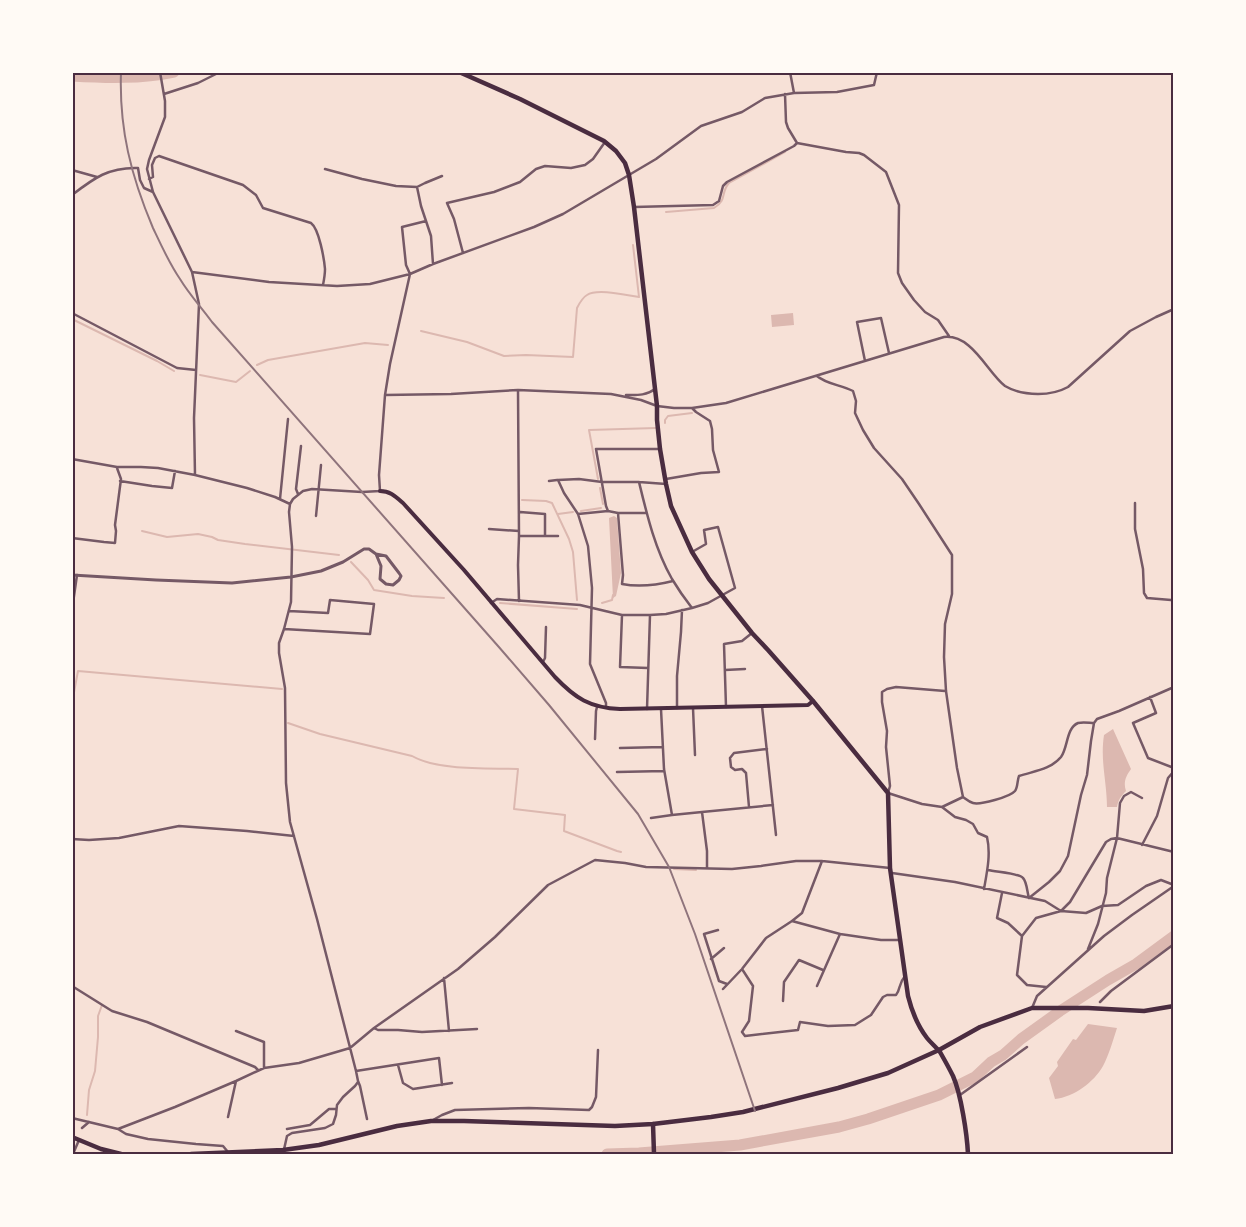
<svg xmlns="http://www.w3.org/2000/svg" width="1246" height="1227" font-family="'Alegreya Sans',sans-serif">
	<style>
		.water { fill: #dcb8b0 }
		.lines { fill: none; stroke-linecap: round; stroke-linejoin: round }
		.stream { stroke: #dcb8b0; stroke-width: 2 }
		.river { stroke: #dcb8b0; stroke-width: 11 }
		.minor { stroke: #755966; stroke-width: 2.5 }
		.tertiary { stroke: #755966; stroke-width: 3 }
		.secondary { stroke: #4a2c40; stroke-width: 4 }
		.primary { stroke: #4a2c40; stroke-width: 4.5 }
		.trunk { stroke: #4a2c40; stroke-width: 4.5 }
		.rail { stroke: #8f747c; stroke-width: 2 }
		.neatline { fill: none; stroke: #4a2c40; stroke-width: 2 }
	</style>
	<rect width="100%" height="100%" fill="#f7e1d7"/>
	<!-- water -->
	<path class="water" d="M793,313L794,325L772,327L771,315Z
		M614,516L617,518L621,573L616,596L613,598L609,518Z
		M1113,729L1131,769C1126,776 1123,782 1126,791C1121,796 1118,800 1117,807H1107C1107,782 1100,761 1104,735Z
		M1088,1024L1117,1028C1113,1040 1109,1055 1103,1066C1094,1082 1074,1097 1055,1099L1049,1078L1058,1066L1057,1062L1073,1039L1076,1040Z"/>
	<g class="lines">
		<!-- stream -->
		<path class="stream" d="M666,212L714,208C728,199 720,193 729,183L785,152
			M72,319L157,361L174,371
			M421,331L467,342L504,356L526,355L573,357L577,308C579,304 582,298 587,295C597,288 626,295 639,297L633,245
			M257,365L268,360L365,343L388,345
			M200,375L236,382L250,371
			M665,423V420L668,416L692,413
			M598,479L589,430L656,428
			M600,488L603,504
			M522,500L546,501L552,503L569,539L573,552L577,600
			M581,511L601,508
			M558,514L573,512
			M142,531L167,537L198,534L212,537L218,540L245,544L339,555
			M351,562L368,580L374,590L412,596L444,598
			M500,603L577,609
			M602,603L612,600L613,595
			M72,703L78,671L282,689
			M288,723L320,734L412,756C439,771 487,768 518,769L514,809L565,815L564,831L617,851L621,852
			M674,869L696,870
			M87,1115L89,1090L95,1071L98,1037V1016L102,1005"/>
		<!-- river -->
		<path class="river" d="M72,76C106,78 141,79 174,72
			M607,1154L639,1153L740,1145L839,1127L868,1119L939,1095L975,1077L991,1062L1003,1055L1021,1039L1060,1011L1108,980L1136,964L1174,936"/>
		<!-- minor -->
		<path class="minor" d="M160,72L165,101V117L149,160L147,169L153,192L192,272L199,304L194,418L195,475
			M790,72L794,93
			M164,94L198,83L220,72
			M785,94L786,122L788,128L797,143
			M797,143L846,152L859,153L864,155L886,172L899,205L898,273L902,283L914,300L925,312L938,320L949,336
			M325,169L362,179L396,186L417,187L425,183L442,176
			M72,170L97,177
			M149,179L153,177L152,165L155,158L159,156L243,185L256,195L263,208L311,223C319,229 324,258 325,269C325,274 324,280 323,285
			M417,187L421,206L431,236L433,264
			M72,195C94,178 109,167 138,168L140,180L144,188L153,192
			M634,207L713,205L719,201L723,186L727,182L794,146L797,143
			M463,253L454,219L447,203L494,192L520,182L536,169L545,166L571,168L585,165L593,159L605,142
			M192,272L269,282L337,286L370,284L410,274L433,264L534,227L563,214L656,159L701,126L742,112L765,98L794,93L837,92L874,85L877,72
			M72,313L177,368L196,370
			M865,361L857,322L881,318L889,353
			M817,376C826,384 841,385 853,391L856,401L855,413L863,430L874,448L902,479L919,504L952,555V594L945,624L944,657L946,691L957,768L963,797L942,807
			M518,390L519,536L518,565L519,601
			M385,395L451,394L518,390L611,394L641,400L657,406L674,408H692L726,403L944,337C972,334 987,372 1005,386C1015,392 1027,394 1038,394C1049,394 1059,392 1068,387L1130,331L1156,317L1174,309
			M626,395C636,395 646,396 655,389
			M72,459L117,467H141L158,468L195,475L247,488L275,497L290,504
			M666,479L701,473L719,472L713,450L712,429L710,421L696,412L692,408
			M120,481L152,486L172,488L175,471
			M549,481L557,480
			M639,482C647,515 655,549 672,579C678,589 685,599 692,608
			M298,494L296,489L301,446
			M280,499L288,419
			M1135,503V529L1143,569L1144,593L1147,598L1171,600L1174,602
			M608,511L606,506L596,449H659
			M520,512L545,514V536
			M618,513L623,575L622,584C638,587 657,585 673,581
			M578,514L608,511L618,513H646
			M316,516L321,465
			M489,529L519,531
			M519,536H558
			M72,538L104,542L115,543L116,531L115,525L121,479L117,468
			M491,603L497,599L580,605L622,615H650L666,614L692,608L708,603L735,588L718,527L704,530L706,544L692,552
			M72,610L77,575
			M622,615L620,667L648,668
			M1174,623L1173,625L1174,629
			M284,629L370,634L374,604L330,600L328,613L289,611
			M543,662L545,658L546,627
			M725,670L745,669
			M945,691L896,687L887,689L882,692V702L887,731L886,747L890,786L888,793L922,804L942,807L955,817L966,820L973,824L978,833L987,837C991,854 987,872 984,889
			M1150,697L1156,713L1133,723L1148,758L1174,768
			M762,706L776,835
			M606,707V703L590,664L592,588L588,546L578,514L564,493L558,480L579,479L602,482H639L666,484
			M726,707L724,644L742,641L752,633
			M677,708V676L681,632L682,610
			M693,708L695,755
			M647,709L650,615
			M661,709L664,769L672,815L702,812L707,851V868
			M595,739L596,711L597,707
			M620,748L663,747
			M617,772L664,771
			M963,797C966,799 969,802 973,803C980,805 1010,797 1015,791C1018,787 1017,781 1019,776C1034,771 1050,770 1061,757C1068,748 1066,728 1078,723C1083,722 1090,723 1094,723
			M749,807L746,773L742,769L735,770L731,767L730,758L734,753L767,749
			M702,812L773,805
			M651,818L672,815
			M72,839L89,840L119,838L179,826L247,831L294,836
			M1142,845L1157,816L1168,778L1174,771
			M988,870C995,872 1019,873 1023,878C1027,882 1027,892 1029,898L1049,882L1060,871L1068,856L1081,795L1087,775L1091,741L1094,723L1097,719L1119,711L1174,687
			M892,873L955,882L1045,901L1061,911L1086,913L1102,906L1118,905L1146,886L1161,880L1174,885
			M1002,893L997,918L1008,923L1022,936L1017,975L1027,985L1046,987
			M792,921L802,913L822,861
			M718,930L704,934L719,981L727,984
			M1022,936L1036,918L1061,911L1070,902L1106,842L1111,839L1117,838L1174,852
			M1088,949L1098,924L1106,893L1107,878L1117,838L1120,803L1124,796L1131,792L1142,798
			M711,959L724,948
			M742,969L753,986L749,1021L742,1032L745,1036L798,1030L800,1022L828,1026L855,1025L871,1015L883,997L887,995H896C901,989 898,984 905,976
			M444,978L449,1031
			M72,986L112,1011L147,1022L255,1067L258,1070
			M817,986L840,934
			M723,989L742,969L766,938L792,921L840,934L881,940H899
			M783,1001L784,982L799,960L823,970
			M1100,1002L1111,991L1174,944
			M1032,1008L1037,996L1104,936L1132,915L1174,886
			M374,1028L378,1030H398L422,1032L477,1029
			M236,1031L264,1042V1068
			M398,1065L403,1083L413,1089L452,1083
			M356,1071L439,1058L442,1085
			M960,1095L1027,1047
			M228,1117L236,1081
			M72,1118L118,1129L126,1134L148,1139L196,1144L223,1146L228,1152
			M367,1119L360,1086L358,1081L356,1071L317,919L290,822L286,783L285,688L279,653V643L284,629L291,602L292,547L289,512L290,504L293,499L303,491L312,489L362,492L380,491L379,475L385,395L390,364L410,274L406,265L402,227L426,221
			M433,1120L442,1115L455,1110L529,1108L589,1110L592,1107L596,1097L598,1050
			M82,1128L89,1122
			M118,1129L175,1107L236,1081L264,1068L299,1063L350,1048L374,1028L458,969L495,937L548,885L595,860L625,863L646,867L732,869L761,866L796,861H822L890,868
			M287,1129L310,1125L329,1109H336
			M73,1154L79,1140
			M283,1154L287,1136L292,1133L325,1128L333,1124L336,1115L337,1105L343,1097L355,1086L358,1082"/>
		<!-- tertiary -->
		<path class="tertiary" d="M72,575L156,580L232,583L291,577L321,571L343,562L364,549H369L376,554L386,556L399,573L401,576L399,580L393,585L386,584L380,579L381,566L376,554"/>
		<!-- secondary -->
		<path class="secondary" d="M380,491C390,491 395,496 403,503L464,570L555,677C575,698 590,708 620,709L808,705L813,701"/>
		<!-- primary -->
		<path class="primary" d="M459,72L520,99L604,141L616,151L625,163L629,175L634,207L657,406V420L660,449L666,484L671,506L692,552L709,579L752,633L768,650L813,701L888,793L890,868L908,996C912,1012 917,1025 927,1038C931,1043 936,1047 940,1052C944,1059 949,1068 953,1076C961,1094 967,1134 968,1154
			M653,1124L654,1154"/>
		<!-- trunk -->
		<path class="trunk" d="M72,1137L101,1149L121,1154
			M191,1154L283,1150L319,1145L397,1126L431,1121H464L615,1126L653,1124L711,1117L743,1112L838,1088L888,1073L939,1050L980,1027L1032,1008H1088L1144,1011L1174,1006"/>
		<!-- rail -->
		<path class="rail" d="M121,72C119,129 131,176 153,228C161,245 169,263 180,279C189,294 201,307 212,322L498,646L549,705L638,814L669,867L695,934L755,1111"/>
	</g>
	<!-- border -->
	<rect width="1246" height="1227" fill="none" stroke="#fffaf5" stroke-width="148"/>
	<rect x="74" y="74" width="1098" height="1079" class="neatline"/>
</svg>
